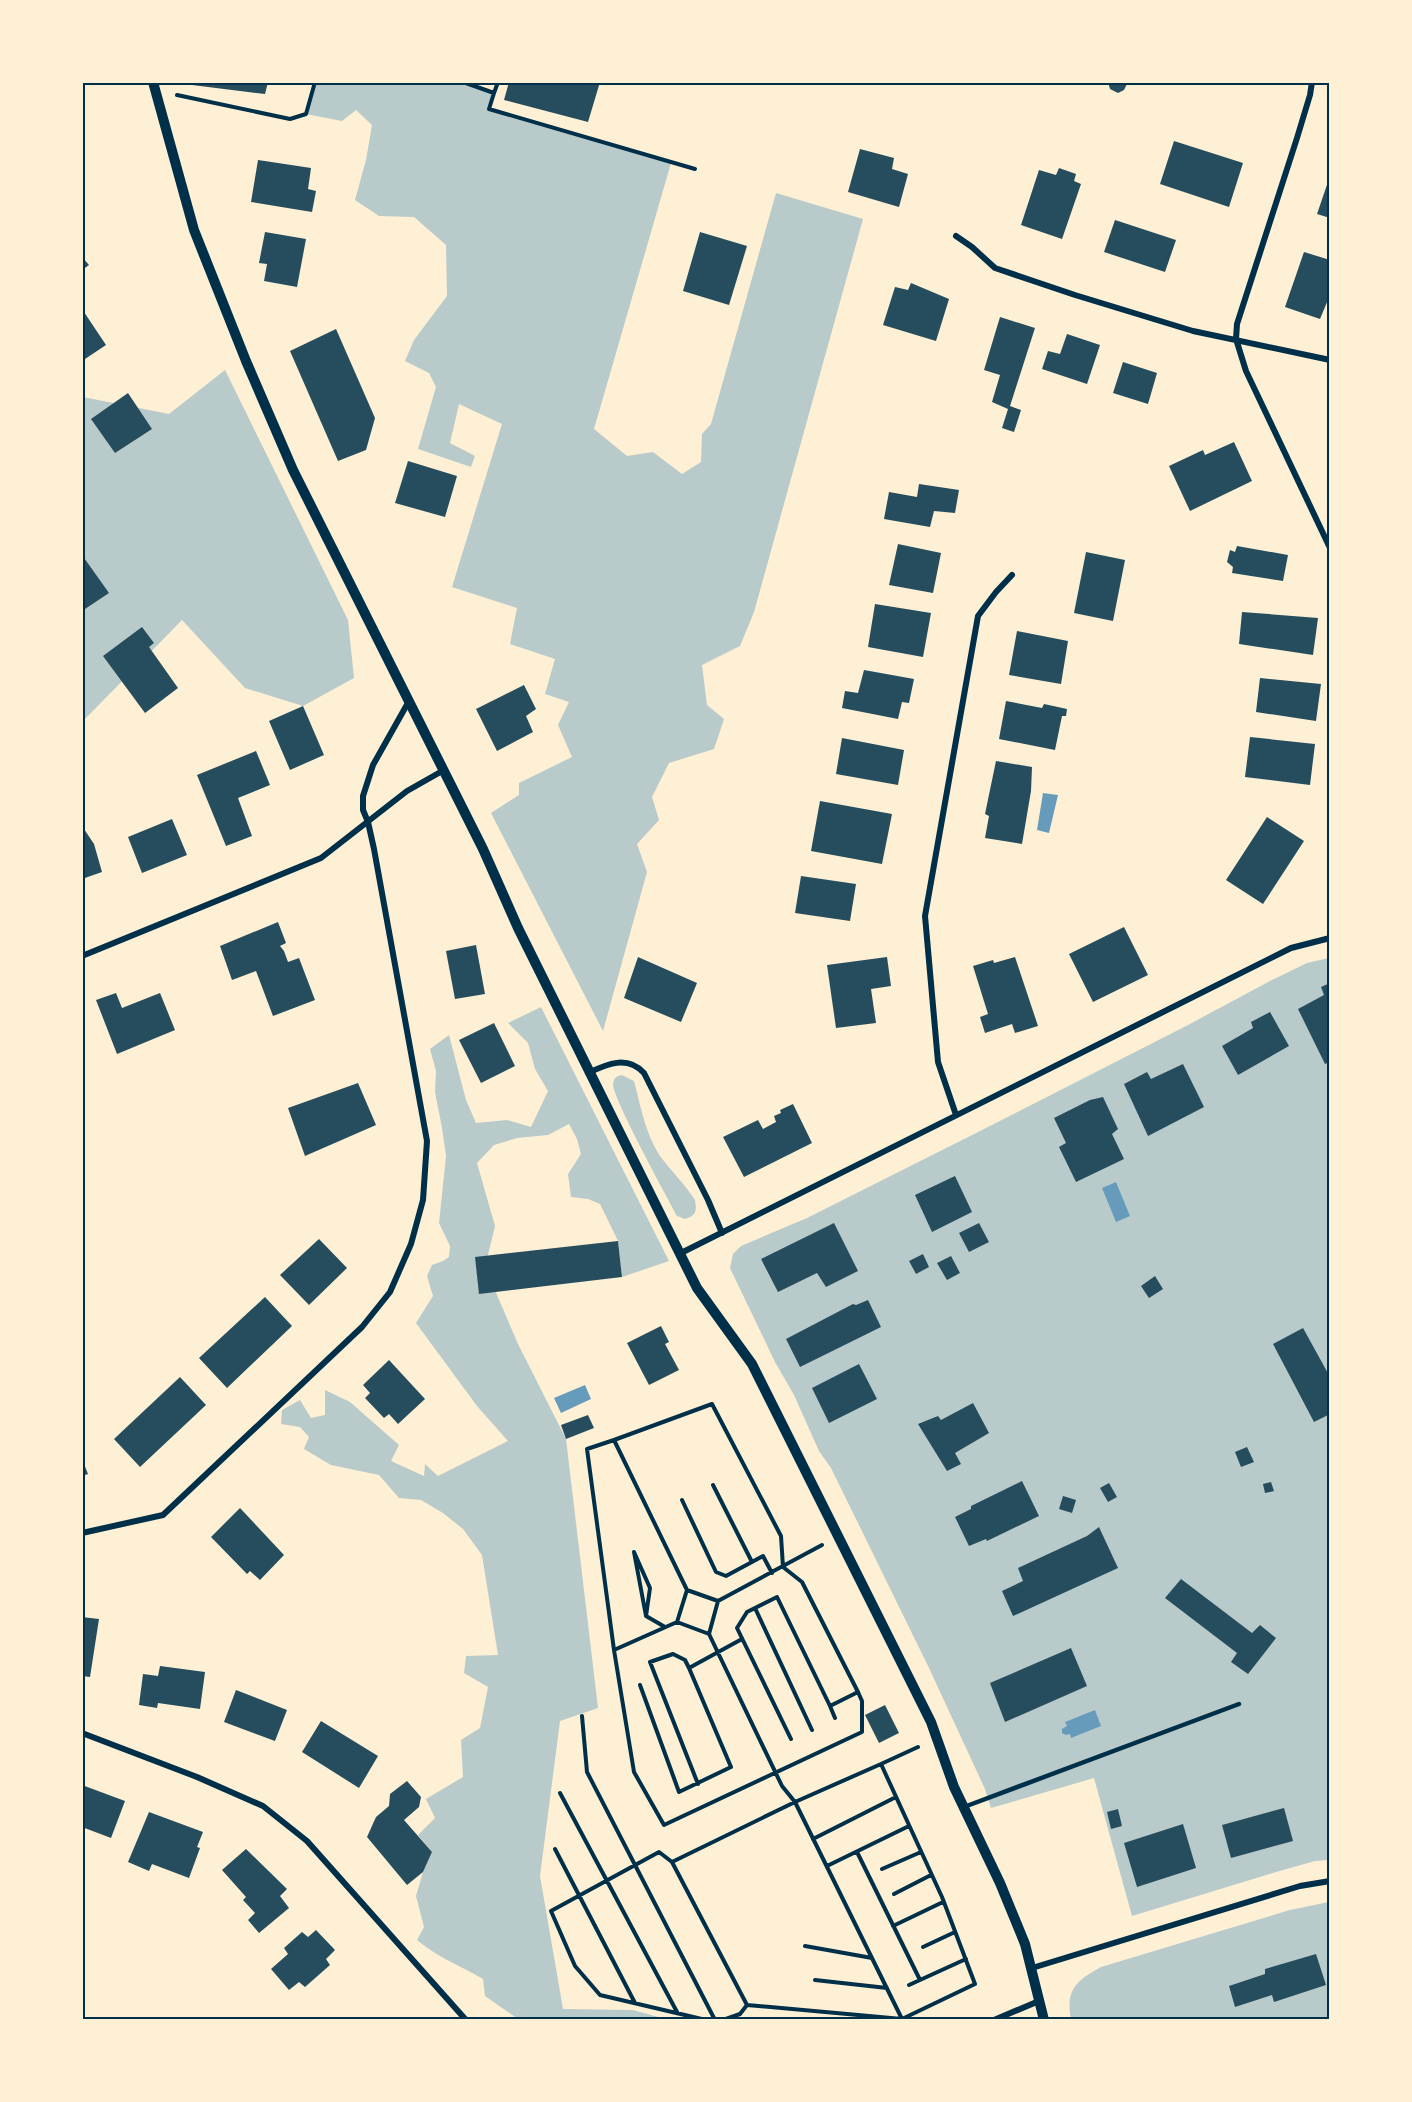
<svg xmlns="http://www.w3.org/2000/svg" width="1412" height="2102" font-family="Lato,sans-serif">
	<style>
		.green { fill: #b9caca }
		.water { fill: #669bbc }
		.building { fill: #264d5e }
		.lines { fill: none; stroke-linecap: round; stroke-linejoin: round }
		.path { stroke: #003049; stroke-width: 4 }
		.service { stroke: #003049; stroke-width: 4.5 }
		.minor { stroke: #003049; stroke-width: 6 }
		.tertiary { stroke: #003049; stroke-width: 10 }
		.neatline { fill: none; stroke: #003049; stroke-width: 2 }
	</style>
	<rect width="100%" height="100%" fill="#fdf0d5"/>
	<!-- green -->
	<path class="green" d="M315,83H463L494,93L489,109L671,163L594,429L627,456L653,452L682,474L701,462L702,434L711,424L776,193L863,219L754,612L740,646L702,665L707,705L724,719L714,749L669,763L652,797L659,820L637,844L647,872L603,1031L491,813L519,795V783L572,757L558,725L569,702L545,694L555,659L510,644L517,608L452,587L502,424L459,404L450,443L475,456L471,467L418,449L436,387L429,373L405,361L414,340L447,296L446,245L414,217L379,216L355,200L366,160L372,125L356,110L342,121L306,114Z
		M225,370L348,620L354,678L303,706L245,688L182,620L83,721V397L169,414Z
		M1329,958V1860L1315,1861L1276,1872L1132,1916L1094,1778L991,1808L985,1789L929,1668L831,1468L819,1451L794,1395L775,1362L730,1268L733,1254L741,1246L807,1218L984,1129L1188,1025L1270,981L1307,963Z
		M541,1007L669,1261L622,1277L618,1241L600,1204L588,1199L571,1197L568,1174L581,1154L577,1139L569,1124L548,1135L517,1138L494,1145L477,1163L495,1226L485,1267L518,1344L566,1439L598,1708L560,1721L540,1876L563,2009L633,2010L666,2019H518L485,1996L483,1979C461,1966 437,1957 417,1940L424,1927L416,1896L423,1872L432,1852L418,1835L435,1818L426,1799L463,1777L461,1740L480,1728L488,1687L464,1673L466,1656L498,1655L482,1555L463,1529L443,1513L421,1500L399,1498L379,1475L331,1465L304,1449L309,1437L300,1427L281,1424L282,1410L300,1400L311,1418L325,1415V1390L350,1402L399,1445L391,1461L424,1476L425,1464L438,1476L508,1441L477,1406L416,1323L433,1296L427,1276L432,1265L443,1261L449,1257L450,1246L439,1223L446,1156L442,1128L435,1092L436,1071L430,1049L449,1035L466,1100L476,1123L507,1120L531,1127L548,1091L535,1069L528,1043L508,1023Z
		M622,1075L634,1081C641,1107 645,1133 660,1156C671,1171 685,1184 695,1200C697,1211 696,1216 685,1219L677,1216C667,1197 612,1097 613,1084C614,1078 616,1076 622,1075Z
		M1329,1902V2019H1071C1065,1990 1077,1980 1101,1967L1290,1910Z"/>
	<!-- water -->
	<path class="water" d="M1043,793L1058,795L1049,833L1037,830Z
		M1116,1182L1130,1216L1116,1222L1102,1188Z
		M585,1385L591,1399L561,1413L554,1398Z
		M1095,1710L1101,1726L1071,1738L1070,1734L1066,1735L1062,1733V1729L1067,1726L1065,1722Z"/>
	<!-- building -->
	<path class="building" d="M192,82H268L265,94L192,85Z
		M509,82H600L588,122L504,100Z
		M1108,82H1128L1124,90L1118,93L1110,89Z
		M1174,141L1243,163L1229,207L1160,184Z
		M860,149L894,158L892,169L908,174L899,207L848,192Z
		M258,160L311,168L308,189L316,191L312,212L251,202Z
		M1059,168L1076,174L1074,181L1081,184L1062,239L1021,225L1039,170L1056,175Z
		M1330,176V218L1317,214Z
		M1115,220L1176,240L1165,272L1104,252Z
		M265,232L306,239L297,287L264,281L267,264L259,263Z
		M700,232L747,246L729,305L683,291Z
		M1304,252L1330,260V295L1320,319L1285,307Z
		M82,257L89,265L82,270Z
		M911,283L949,299L936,341L883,325L895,287L908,290Z
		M82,309L106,345L82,361Z
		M1000,317L1035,328L1010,406L1021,410L1014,432L1002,428L1008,409L992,402L1000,375L984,370Z
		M336,329L375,418L366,450L338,461L290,351Z
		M1067,334L1100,345L1087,384L1042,369L1048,351L1060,354Z
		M1123,362L1157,373L1148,404L1113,393Z
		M128,393L152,429L115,453L91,419Z
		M1234,442L1252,481L1190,511L1169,466L1203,450L1205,455Z
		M408,461L457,476L445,517L395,503Z
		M919,484L959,490L955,513L934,511L930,527L884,519L889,492L917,497Z
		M898,544L941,553L933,593L889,585Z
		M1237,546L1288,555L1283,581L1232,573L1233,567L1227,562L1230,550L1235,552Z
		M1086,552L1125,560L1113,621L1074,613Z
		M82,555L109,593L82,611Z
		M875,604L931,613L923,657L868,647Z
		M1242,612L1318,618L1313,655L1239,644Z
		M142,627L154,643L149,647L178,688L145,713L103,656Z
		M1017,631L1068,641L1061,684L1009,675Z
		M864,670L914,679L909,703L902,702L898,719L842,708L845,691L858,693Z
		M1260,678L1321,684L1316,721L1256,712Z
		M524,685L536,709L526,716L533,732L497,751L476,709Z
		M1006,701L1042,708L1044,704L1067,709L1066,716H1062L1055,750L999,739Z
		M303,706L324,755L290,770L269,721Z
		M1250,737L1315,744L1310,785L1245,777Z
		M842,738L904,750L898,785L836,774Z
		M256,751L270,785L238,798L252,836L226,846L197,775Z
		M996,761L1032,767L1031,791L1022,844L985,838L989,816L985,814Z
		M820,801L892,814L882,864L811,851Z
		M1267,817L1304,841L1263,904L1226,880Z
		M172,819L187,855L142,873L128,837Z
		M82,826L94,844L102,872L82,879Z
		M801,876L856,884L850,921L795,913Z
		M278,922L286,943L280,946L284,951L288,962L299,958L315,1000L273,1016L256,971L232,980L220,946Z
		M1124,927L1148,975L1093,1002L1069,954Z
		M476,945L485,994L455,999L446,951Z
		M638,957L697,983L681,1022L624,998Z
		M887,957L891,986L871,989L876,1023L836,1028L827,965Z
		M1015,957L1038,1026L1015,1033L1012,1024L985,1033L980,1017L988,1014L973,966L993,960L994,963Z
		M1330,983V1062L1325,1064L1298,1009L1324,995L1321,987Z
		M116,993L122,1008L160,993L175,1030L117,1054L96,1000Z
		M1270,1012L1289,1046L1238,1075L1222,1046L1253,1028L1251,1022Z
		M494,1023L515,1066L481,1083L459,1040Z
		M1183,1064L1204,1107L1148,1136L1124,1084L1147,1072L1151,1079Z
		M358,1083L376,1125L305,1156L288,1108Z
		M1103,1097L1118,1129L1112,1134L1124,1159L1076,1182L1059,1147L1066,1143L1054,1118L1090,1100Z
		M793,1104L812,1143L744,1177L723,1137L758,1120L763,1129L776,1122L774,1116L781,1113L780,1110Z
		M955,1176L972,1212L932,1232L915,1195Z
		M834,1223L858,1271L826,1287L817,1273L778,1292L761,1259Z
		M979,1223L989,1242L969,1252L959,1233Z
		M319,1239L347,1268L309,1305L280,1275Z
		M618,1241L622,1277L479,1294L475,1257Z
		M923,1254L929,1267L916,1274L909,1261Z
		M951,1256L960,1273L947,1280L937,1263Z
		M1155,1276L1163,1289L1149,1298L1141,1286Z
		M265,1297L292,1326L227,1388L199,1358Z
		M868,1300L881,1327L800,1367L786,1339L853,1304L856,1305Z
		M661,1326L669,1342L665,1344L679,1370L649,1385L627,1343Z
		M1303,1328L1330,1377V1414L1314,1422L1273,1344Z
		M389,1360L425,1399L398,1424L389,1414L384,1418L365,1398L370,1393L363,1385Z
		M859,1364L877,1399L829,1423L812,1388Z
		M180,1377L206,1405L140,1467L114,1439Z
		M973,1403L989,1433L955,1453L961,1464L947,1471L918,1424L938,1416L941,1420Z
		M588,1415L594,1428L566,1439L561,1425Z
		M1247,1447L1254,1462L1241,1467L1235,1452Z
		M82,1459L88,1474L82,1476Z
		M1022,1481L1039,1516L987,1541L986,1539L969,1546L955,1517L971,1509V1506Z
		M1271,1482L1274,1491L1265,1493L1263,1484Z
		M1109,1483L1117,1497L1108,1502L1100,1488Z
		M1063,1496L1076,1500L1072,1513L1059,1509Z
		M240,1508L284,1555L260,1580L250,1571L247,1574L211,1537Z
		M1099,1527L1118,1568L1013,1616L1002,1591L1023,1581L1018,1568L1087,1536Z
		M1181,1579L1252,1633L1260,1625L1276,1638L1248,1674L1231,1662L1237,1653L1165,1598Z
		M82,1617L99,1619L90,1677L82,1676Z
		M1071,1648L1087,1686L1005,1722L990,1683Z
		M160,1666L205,1672L200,1709L158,1703L157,1708L139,1705L143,1674L158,1676Z
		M236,1690L287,1710L275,1741L224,1722Z
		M885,1705L899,1733L879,1743L865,1715Z
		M321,1721L378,1756L359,1788L302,1752Z
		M407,1781L421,1797L419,1807L404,1820L432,1852L423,1872L407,1885L367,1837L376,1817L389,1806L390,1794Z
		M82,1785L125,1801L111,1838L82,1827Z
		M1284,1808L1293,1841L1231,1858L1222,1825Z
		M1118,1809L1122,1826L1111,1829L1107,1812Z
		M149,1812L203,1832L197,1847L200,1848L189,1878L152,1864L149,1871L128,1862Z
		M1183,1824L1196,1868L1137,1887L1124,1843Z
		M246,1849L287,1889L280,1896L289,1908L259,1933L248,1920L255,1913L243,1900L246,1897L222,1870Z
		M316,1930L335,1950L326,1959L330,1965L305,1987L299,1982L289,1990L271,1969L288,1954L284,1948L302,1932L308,1937Z
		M1316,1954L1326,1985L1274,2002L1272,1995L1235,2007L1229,1986L1265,1974V1969Z"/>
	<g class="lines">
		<!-- path -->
		<path class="path" d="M463,82L494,93L498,82
			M494,93L489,109L695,169
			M177,95L290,119L306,114L315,82
			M614,1440L587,1449L614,1650L677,1622
			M713,1485L752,1562
			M682,1500L716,1572L726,1576L763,1556L772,1573
			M718,1601L709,1634L677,1622L687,1590L718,1601L822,1545
			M755,1608L812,1730
			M646,1616L634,1552L650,1588L646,1616L665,1627
			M709,1634L782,1786L795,1802L902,2019L975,1984L942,1897L881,1764L795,1802L672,1862L747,2005L902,2019
			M614,1650L634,1772L664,1825L862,1732V1701L858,1692L802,1582L783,1567L781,1536L712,1404L614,1440L687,1590
			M689,1668L685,1660L673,1654L650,1662L698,1784
			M640,1685L679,1792L731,1767L689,1668L742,1639
			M582,1716L587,1772L715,2020
			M835,1718L830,1706L858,1692
			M791,1739L737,1628L747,1612L777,1597L830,1706
			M881,1764L918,1747
			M560,1793L677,2012
			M813,1839L896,1797
			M555,1849L635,2003
			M857,1852L920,1980
			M672,1862L659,1852L551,1911L575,1966L600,1995L706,2020
			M827,1866L909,1826
			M882,1869L921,1852
			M894,1894L931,1875
			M893,1926L943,1902
			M805,1946L872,1958
			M923,1947L955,1932
			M815,1980L887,1988
			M909,1985L966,1959
			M723,2020L740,2014L747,2005"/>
		<!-- service -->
		<path class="service" d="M964,1807L1239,1704"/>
		<!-- minor -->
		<path class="minor" d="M1312,82L1310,95L1297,138L1237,324L1236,339L1246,371L1330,548
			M956,236L972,247L995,268L1075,295L1193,331L1330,360
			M82,956L321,858L407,791L444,770
			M588,1073C607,1064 627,1055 644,1073L708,1200L722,1233
			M956,1115L938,1062L925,916L978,616L996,592L1012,575
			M681,1253L1291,948L1330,938
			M82,1533L163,1515L362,1327L390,1292L411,1244L423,1200L427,1141L374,849L368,822L363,810V796L373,765L409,701
			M82,1733L197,1777L263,1806L307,1841L466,2020
			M1032,1968L1300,1886L1330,1881
			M994,2020L1039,2001"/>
		<!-- tertiary -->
		<path class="tertiary" d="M153,82L194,230L246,361L293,470L483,849L518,928L697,1288L752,1364L931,1722L954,1787L1000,1883L1025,1944L1044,2020"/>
	</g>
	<!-- border -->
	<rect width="1412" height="2102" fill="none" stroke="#fdf0d5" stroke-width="168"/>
	<rect x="84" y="84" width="1244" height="1934" class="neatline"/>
</svg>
